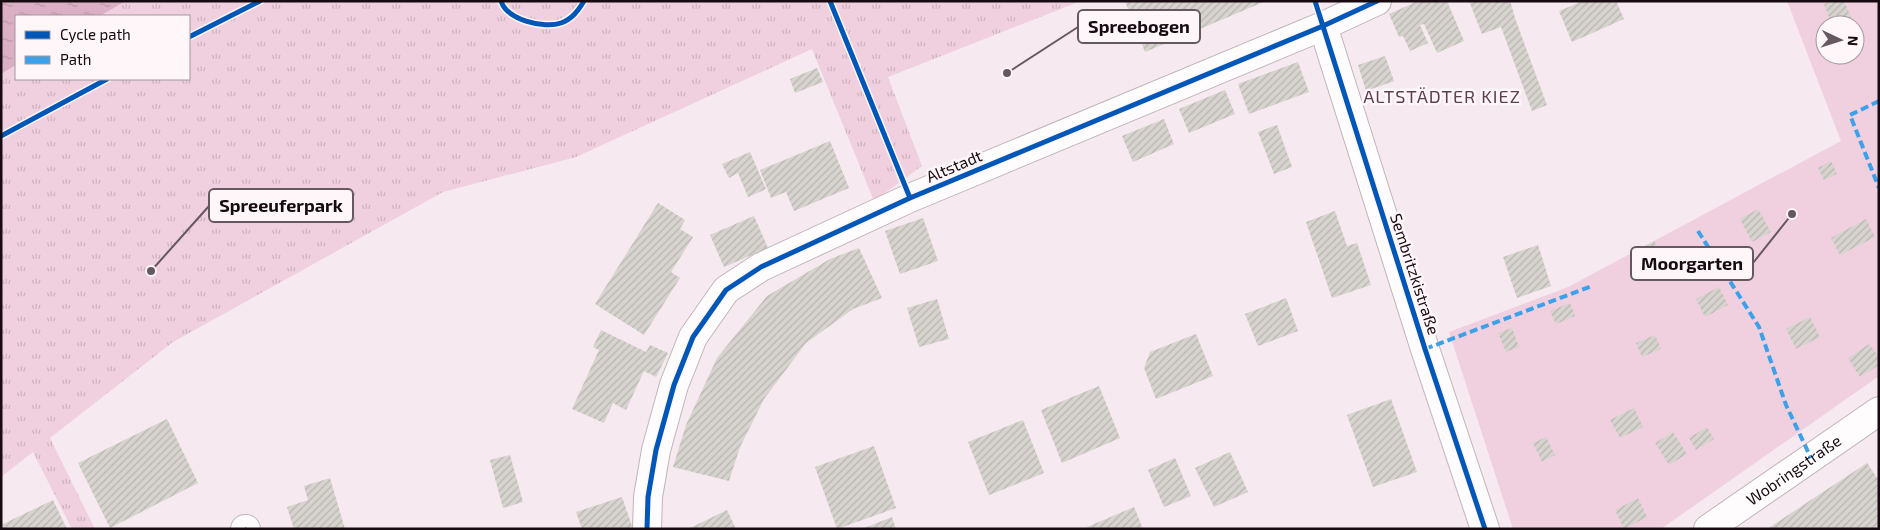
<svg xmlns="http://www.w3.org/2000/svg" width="1880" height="530" font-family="'Exo 2',sans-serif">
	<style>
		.park { fill: url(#park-tufts) }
		.garden { fill: #f0d0df; fill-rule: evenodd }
		.water { fill: url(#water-ripples) }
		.building { fill: url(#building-hatch) }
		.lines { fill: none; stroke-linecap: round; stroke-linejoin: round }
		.minor-casing { stroke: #c1b4ba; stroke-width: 30 }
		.minor { stroke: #fefcfd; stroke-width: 28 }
		.quiet { stroke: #3da1ea; stroke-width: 4; stroke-dasharray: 8 4; stroke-linecap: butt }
		.cycleway-casing { stroke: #fef6f9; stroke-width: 8 }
		.cycleway { stroke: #0057b8; stroke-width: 5 }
		.labels { text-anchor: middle; stroke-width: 5; stroke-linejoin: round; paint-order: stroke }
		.street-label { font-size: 16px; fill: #170b11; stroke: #fef6f9 }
		.neighbourhood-label { font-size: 18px; letter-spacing: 1px; fill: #5e3f4e; stroke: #fef6f9 }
		.leader { fill: none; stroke: #65595f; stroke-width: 2 }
		.callout-dot { fill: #65595f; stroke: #fef6f9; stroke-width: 2 }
		.callout { fill: #fef6f9; stroke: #65595f; stroke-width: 2 }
		.callout-label { font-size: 18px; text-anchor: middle; font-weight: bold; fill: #170b11 }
	</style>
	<defs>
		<pattern id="park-tufts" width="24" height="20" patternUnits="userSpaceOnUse" patternTransform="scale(1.25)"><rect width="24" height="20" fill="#f0d0df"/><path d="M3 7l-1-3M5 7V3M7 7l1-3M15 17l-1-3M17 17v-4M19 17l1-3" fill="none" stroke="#cdb1be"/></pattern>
		<pattern id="water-ripples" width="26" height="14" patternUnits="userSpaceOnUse" patternTransform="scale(1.25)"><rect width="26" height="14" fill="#dbb0c4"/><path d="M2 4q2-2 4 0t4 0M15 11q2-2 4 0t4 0" fill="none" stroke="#bb96a7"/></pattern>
		<pattern id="building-hatch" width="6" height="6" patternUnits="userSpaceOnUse" patternTransform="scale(1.25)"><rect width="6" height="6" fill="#d7d3cf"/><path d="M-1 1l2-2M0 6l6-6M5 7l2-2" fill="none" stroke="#b8b4b1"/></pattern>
	</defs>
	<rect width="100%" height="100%" fill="#f6e9ef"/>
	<!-- park -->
	<path class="park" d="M126,1H1081L888,77L922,166L874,201L812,49L576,157L443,192L173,342L50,438L95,529H72L33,452L1,477V74L16,65V79H189V16H100Z"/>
	<!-- garden -->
	<path class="garden" d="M1787,1H1879V376L1661,529H1513L1449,332L1568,287L1841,141ZM1825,25H1855V55H1825Z"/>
	<!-- water -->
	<path class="water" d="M1,1H126L100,16H16V65L1,74Z"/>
	<!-- building -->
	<path class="building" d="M1125,1H1266L1145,52Z
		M1418,1H1447L1464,41L1437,53L1424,24L1420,25L1428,43L1410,51L1403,36L1399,37L1389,14Z
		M1469,1H1510L1516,21L1547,105L1532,111L1501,27L1482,34Z
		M1583,1H1616L1624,19L1572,42L1559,11Z
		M1832,1H1844L1853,22L1846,25H1832L1824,4Z
		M1385,56L1394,81L1366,91L1358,65Z
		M1298,62L1309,92L1249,114L1238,84Z
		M817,68L823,82L795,93L790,79Z
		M1225,90L1235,114L1189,133L1179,109Z
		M1164,119L1174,144L1133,162L1122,136Z
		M1277,125L1292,167L1274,174L1258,132Z
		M830,141L849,188L794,211L786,192L771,198L760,170Z
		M750,152L766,189L748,197L738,173L729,178L722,164Z
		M1831,161L1837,174L1824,180L1818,168Z
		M658,203L685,220L680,229L693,237L671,272L680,278L644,335L595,304Z
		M1758,209L1771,232L1752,242L1740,219Z
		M1335,211L1347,246L1357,243L1371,285L1332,298L1306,222Z
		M754,216L768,248L724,267L710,235Z
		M923,218L938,261L900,274L885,231Z
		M1866,219L1875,237L1840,255L1831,238Z
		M1654,241L1662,254L1643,264L1636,251Z
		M1538,245L1551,286L1517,298L1503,257Z
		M859,248L882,298L853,309L806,343L764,399L740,447L729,481L673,467L686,425L717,358L767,296L830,259Z
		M1719,287L1728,305L1705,317L1696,299Z
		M1286,298L1298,331L1258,346L1245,314Z
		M937,299L949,339L919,347L907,308Z
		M1570,303L1575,316L1556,324L1550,311Z
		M1810,317L1820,337L1796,349L1786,329Z
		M1512,328L1519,347L1506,352L1498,333Z
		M601,330L646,352L650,345L668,353L656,377L644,371L626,410L613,403L604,423L572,409L599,350L593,347Z
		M1196,334L1213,376L1156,399L1144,368L1150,352Z
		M1655,335L1661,349L1642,357L1636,343Z
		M1869,344L1879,357V365L1860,377L1848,358Z
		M1099,386L1120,438L1062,463L1041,410Z
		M1391,399L1417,472L1373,487L1347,415Z
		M1634,408L1643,427L1620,438L1610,420Z
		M167,419L198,483L110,528L78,463Z
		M1023,420L1044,473L989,495L968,442Z
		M1707,427L1714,439L1696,450L1689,438Z
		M1673,432L1687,454L1669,465L1655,443Z
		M1546,437L1555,455L1542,462L1533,443Z
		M874,446L896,508L837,529L815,467Z
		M1230,452L1248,492L1214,507L1195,468Z
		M510,455L523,502L503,508L490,460Z
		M1175,458L1191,496L1164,507L1148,470Z
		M1867,463L1877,478L1879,477V529H1767Z
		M330,478L345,529H294L287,507L308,500L304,486Z
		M622,497L633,529H582L576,512Z
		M1638,498L1647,517L1624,529L1615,510Z
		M53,500L67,529H1V525Z
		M1134,507L1143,529H1088L1087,527Z
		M727,510L736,529H688Z
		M892,517L896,529H862Z"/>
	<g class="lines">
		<defs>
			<g id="minor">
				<path d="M1323,26L1425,349L1485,529"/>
				<path d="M245,529H246"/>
				<path d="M647,529L648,497L656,450L674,385L693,337L726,290L761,267L910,198L1323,26L1377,1"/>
				<path id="s1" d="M1708,529L1879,411"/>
			</g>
		</defs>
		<!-- minor casing -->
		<use href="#minor" class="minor-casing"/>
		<!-- minor -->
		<use href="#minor" class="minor"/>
		<!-- quiet -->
		<path class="quiet" d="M1879,101L1850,115L1879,188
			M1698,231L1759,327L1786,405L1811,458
			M1425,349L1592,286
			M245,529H246"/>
		<defs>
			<path id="cycleway" d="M501,1C507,20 544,29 561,23C572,19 578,11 584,1
				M830,1L910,198
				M1315,1L1425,349L1485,529
				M189,37L260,1
				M1,136L107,79
				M647,529L648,497L656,450L674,385L693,337L726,290L761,267L910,198L1323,26L1377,1"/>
		</defs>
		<!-- cycleway casing -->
		<use href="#cycleway" class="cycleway-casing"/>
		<!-- cycleway -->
		<use href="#cycleway" class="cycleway"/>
	</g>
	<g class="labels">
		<!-- street labels -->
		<g class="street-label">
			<text transform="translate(954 166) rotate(-23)" y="6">Altstadt</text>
			<text transform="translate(1415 274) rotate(72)" y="6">Sembritzkistraße</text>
			<text dy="6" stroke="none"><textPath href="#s1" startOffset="104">Wobringstraße</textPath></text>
		</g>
		<!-- neighbourhood labels -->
		<g class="neighbourhood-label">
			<text x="1442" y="103">ALTSTÄDTER KIEZ</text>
		</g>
	</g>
	<!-- callouts -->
	<path class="leader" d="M1007 73L1078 27M151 271L209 206M1792 214L1753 263"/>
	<g class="callout-dot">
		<circle cx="1007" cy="73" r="5"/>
		<circle cx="151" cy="271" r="5"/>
		<circle cx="1792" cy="214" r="5"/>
	</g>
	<g class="callout">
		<rect x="1078" y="10" width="122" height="33" rx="5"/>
		<rect x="209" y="189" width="144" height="33" rx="5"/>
		<rect x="1631" y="247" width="122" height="33" rx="5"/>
	</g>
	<g class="callout-label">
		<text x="1139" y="33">Spreebogen</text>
		<text x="281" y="212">Spreeuferpark</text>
		<text x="1692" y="270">Moorgarten</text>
	</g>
	<!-- border -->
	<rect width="1880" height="530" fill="none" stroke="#170b11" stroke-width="5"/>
	<!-- legend -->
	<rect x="15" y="15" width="175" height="65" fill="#fef6f9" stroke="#a2989c"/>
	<rect x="25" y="31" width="25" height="8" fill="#0057b8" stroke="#a2989c"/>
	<text x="60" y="40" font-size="15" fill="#170b11">Cycle path</text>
	<rect x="25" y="56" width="25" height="8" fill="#3da1ea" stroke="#a2989c"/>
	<text x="60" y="65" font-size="15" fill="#170b11">Path</text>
	<!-- north arrow -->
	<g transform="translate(1840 40) rotate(94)"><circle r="24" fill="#fef6f9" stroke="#a2989c"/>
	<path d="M0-4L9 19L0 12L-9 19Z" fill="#65595f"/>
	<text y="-8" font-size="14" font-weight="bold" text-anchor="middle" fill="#170b11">N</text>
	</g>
</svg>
